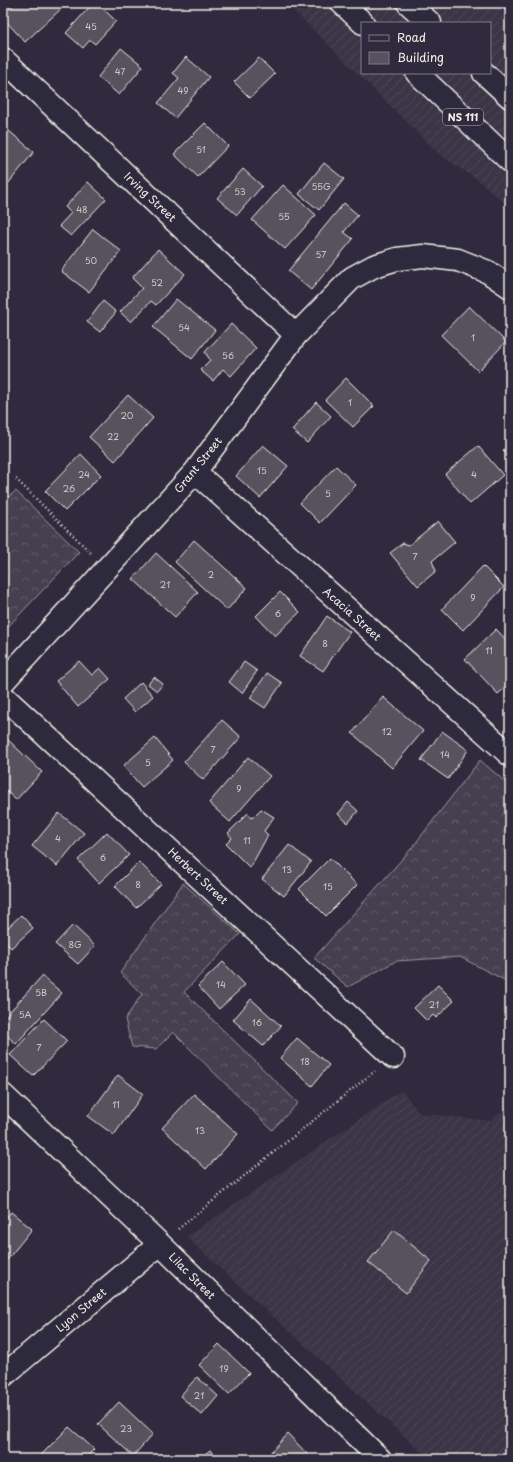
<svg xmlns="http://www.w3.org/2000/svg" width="513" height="1462" font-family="'Playpen Sans',sans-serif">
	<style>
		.industrial { fill: url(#industrial-furrows); fill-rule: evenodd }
		.forest { fill: url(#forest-crowns); stroke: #9c989c }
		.building { fill: #56525f; stroke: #f4f1e8 }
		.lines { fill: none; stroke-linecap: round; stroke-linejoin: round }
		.street-casing { stroke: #f4f1e8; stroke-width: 25 }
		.highway-casing { stroke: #f4f1e8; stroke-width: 25 }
		.path { stroke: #f4f1e8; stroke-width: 2.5; stroke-dasharray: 1 3; stroke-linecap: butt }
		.street { stroke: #2f2a3d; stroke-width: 22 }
		.highway { stroke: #2f2a3d; stroke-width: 22 }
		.labels { text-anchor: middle; stroke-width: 3; stroke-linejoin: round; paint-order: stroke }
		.number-label { font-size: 9px; fill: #ccc9c6 }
		.shield { fill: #2f2a3d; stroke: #b9b5b5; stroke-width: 1 }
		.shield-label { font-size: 10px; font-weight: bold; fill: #f4f1e8 }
		.street-label { font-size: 11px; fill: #f4f1e8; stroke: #2f2a3d }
	</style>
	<defs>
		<pattern id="industrial-furrows" width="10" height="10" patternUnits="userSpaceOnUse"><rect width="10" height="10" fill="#3b3647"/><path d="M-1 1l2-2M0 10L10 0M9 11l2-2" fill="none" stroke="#4e4a59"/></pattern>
		<pattern id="forest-crowns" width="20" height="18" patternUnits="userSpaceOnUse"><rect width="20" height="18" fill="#454050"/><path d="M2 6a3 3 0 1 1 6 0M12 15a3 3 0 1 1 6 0" fill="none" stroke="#605c69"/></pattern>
	</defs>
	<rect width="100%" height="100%" fill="#2f2a3d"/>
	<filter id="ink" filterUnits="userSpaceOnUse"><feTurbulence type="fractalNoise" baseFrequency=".025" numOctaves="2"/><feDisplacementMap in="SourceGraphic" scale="8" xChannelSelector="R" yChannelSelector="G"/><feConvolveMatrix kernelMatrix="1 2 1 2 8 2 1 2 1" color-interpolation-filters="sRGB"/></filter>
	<g filter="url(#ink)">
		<!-- industrial -->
		<path class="industrial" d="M286,3H510V208L482,183L439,154ZM362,23H490V73H362Z
			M402,1090L419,1113L490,1121L510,1104V1459H429L186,1237Z"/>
		<!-- forest -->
		<path class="forest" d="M16,491L79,552L3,632V501Z
			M480,760L510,786V983L460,957L396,961L348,987L314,958L411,849Z
			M183,883L240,934L184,992L298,1103L272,1130L173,1032L156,1049L132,1047L125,1019L142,994L120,973Z"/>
		<!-- building -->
		<path class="building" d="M16,3H58L62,8L25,42L3,18V15Z
			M93,3H97L116,21L95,44L90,40L83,48L66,33Z
			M121,48L143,66L119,95L98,77Z
			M186,57L209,77L175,118L158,103L179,78L173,73Z
			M259,58L275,74L250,98L234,82Z
			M205,123L228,146L198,177L174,154Z
			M3,126L34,152L7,185L3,182Z
			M324,163L344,179L319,210L299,194Z
			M243,169L262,186L237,215L217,198Z
			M88,182L106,199L71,236L59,226L71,213L65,207Z
			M283,185L316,215L285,249L252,220Z
			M344,203L358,215L344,232L353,239L311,290L288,271Z
			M93,229L121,251L89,292L61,271Z
			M158,249L185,274L156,305L151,301L131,322L120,312L142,288L132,278Z
			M176,299L215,330L192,359L153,327Z
			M103,301L116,312L100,332L87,322Z
			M469,306L506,342L478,371L441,335Z
			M231,324L256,348L231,376L223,369L213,381L200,370L210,360L205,352Z
			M346,378L374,406L353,427L325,400Z
			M128,395L153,418L115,461L89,437Z
			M316,402L331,416L307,443L292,430Z
			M510,444V457L503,450Z
			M263,445L288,466L260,498L236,476Z
			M478,446L503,475L470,504L445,474Z
			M81,454L101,475L65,511L45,491Z
			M336,466L356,485L320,523L300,503Z
			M438,521L455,542L432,561L436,571L418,586L390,553L403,543L409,545Z
			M194,540L247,588L227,610L175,562Z
			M156,553L198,592L175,617L133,579Z
			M483,566L504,587L463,630L442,609Z
			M280,592L300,612L275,636L256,616Z
			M327,616L350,632L323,671L300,656Z
			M496,629L510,644V683L498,694L465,659Z
			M79,661L92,675L100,668L110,679L78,707L56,681Z
			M244,662L257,671L242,693L229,682Z
			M267,673L282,683L265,708L250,698Z
			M154,677L163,684L157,691L148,684Z
			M141,682L153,696L135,712L123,699Z
			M383,697L423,731L392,768L352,733Z
			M222,720L241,737L203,780L184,762Z
			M442,731L468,750L448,779L421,760Z
			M5,737L42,772L16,800L3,788V739Z
			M155,738L173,760L142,787L123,766Z
			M248,757L270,776L230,822L209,803Z
			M348,802L358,811L348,823L338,814Z
			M261,809L274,817L264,831L268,835L250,868L226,844L232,838L228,833L248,813L252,818Z
			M59,813L84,833L57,866L32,846Z
			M107,832L129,855L99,883L78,860Z
			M289,845L311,862L284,896L262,879Z
			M330,858L357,885L326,916L299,889Z
			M139,862L161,884L136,908L115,886Z
			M21,915L33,928L11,948L3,939V932Z
			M73,925L95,946L78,964L55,944Z
			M223,962L245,985L219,1009L198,986Z
			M42,976L62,993L16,1044L3,1032V1019Z
			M438,985L454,1001L436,1018L433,1015L427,1021L414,1008Z
			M251,999L281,1026L263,1046L233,1020Z
			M44,1019L67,1041L33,1076L10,1055Z
			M297,1038L329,1065L312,1086L280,1058Z
			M118,1075L143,1094L114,1135L88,1116Z
			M194,1094L238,1134L206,1169L162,1128Z
			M11,1212L32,1229L7,1260L3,1256V1221Z
			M394,1230L431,1261L406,1293L368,1262Z
			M219,1344L249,1373L229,1394L199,1365Z
			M197,1377L218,1396L202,1415L180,1396Z
			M119,1402L153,1434L133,1456L98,1424Z
			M69,1427L94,1449L85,1459H37Z
			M288,1434L311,1458L310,1459H272L268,1455Z
			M210,1450L218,1459H199Z"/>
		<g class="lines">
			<defs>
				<path id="street" d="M3,59L296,335
					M195,472L510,755
					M3,682L195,472L296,335L352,278L374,266L397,259L423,256L458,260L488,272L510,287
					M3,696L393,1057
					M3,1095L160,1244L380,1459
					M3,1376L160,1244"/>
				<path id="highway" d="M342,3L363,23
					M408,3L430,23
					M417,73L510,161
					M484,73L510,97"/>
			</defs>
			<!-- street casing -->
			<use href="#street" class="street-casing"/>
			<!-- highway casing -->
			<use href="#highway" class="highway-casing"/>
			<!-- path -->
			<path class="path" d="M16,479L91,553
				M178,1229L375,1071"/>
			<!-- street -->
			<use href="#street" class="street"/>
			<!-- highway -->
			<use href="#highway" class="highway"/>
		</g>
	</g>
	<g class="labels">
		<!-- number labels -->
		<g class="number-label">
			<text x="91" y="30">45</text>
			<text x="120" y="75">47</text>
			<text x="183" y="94">49</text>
			<text x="201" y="153">51</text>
			<text x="321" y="190">55G</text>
			<text x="240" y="195">53</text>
			<text x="82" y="213">48</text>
			<text x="284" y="220">55</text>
			<text x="321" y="258">57</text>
			<text x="91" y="264">50</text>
			<text x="157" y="286">52</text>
			<text x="184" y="331">54</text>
			<text x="473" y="341">1</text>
			<text x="228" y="359">56</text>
			<text x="350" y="406">1</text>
			<text x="127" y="419">20</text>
			<text x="113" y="440">22</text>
			<text x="262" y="474">15</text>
			<text x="84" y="478">24</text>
			<text x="474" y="478">4</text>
			<text x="69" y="492">26</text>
			<text x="328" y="497">5</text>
			<text x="415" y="560">7</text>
			<text x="211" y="578">2</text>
			<text x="165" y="588">21</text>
			<text x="473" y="601">9</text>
			<text x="278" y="617">6</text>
			<text x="325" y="647">8</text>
			<text x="489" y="654">11</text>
			<text x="387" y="735">12</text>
			<text x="213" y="753">7</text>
			<text x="445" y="758">14</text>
			<text x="148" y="766">5</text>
			<text x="239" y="792">9</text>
			<text x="58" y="842">4</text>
			<text x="247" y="844">11</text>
			<text x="103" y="861">6</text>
			<text x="287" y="873">13</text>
			<text x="138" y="888">8</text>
			<text x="328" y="890">15</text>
			<text x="75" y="948">8G</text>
			<text x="221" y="988">14</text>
			<text x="41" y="996">5B</text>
			<text x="434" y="1008">21</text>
			<text x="25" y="1018">5A</text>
			<text x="257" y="1026">16</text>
			<text x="39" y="1051">7</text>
			<text x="305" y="1065">18</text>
			<text x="116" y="1108">11</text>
			<text x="200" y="1134">13</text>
			<text x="224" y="1372">19</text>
			<text x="199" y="1399">21</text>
			<text x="126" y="1432">23</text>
		</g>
		<!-- shield labels -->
		<rect class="shield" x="443" y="109" width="40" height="16" rx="3"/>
		<g class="shield-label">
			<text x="463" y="121">NS 111</text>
		</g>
		<!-- street labels -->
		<g class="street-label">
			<text transform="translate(150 197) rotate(43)" y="4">Irving Street</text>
			<text transform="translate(198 465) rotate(-51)" y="4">Grant Street</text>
			<text transform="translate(352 614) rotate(42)" y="4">Acacia Street</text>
			<text transform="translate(198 876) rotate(43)" y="4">Herbert Street</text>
			<text transform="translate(192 1276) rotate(45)" y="4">Lilac Street</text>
			<text transform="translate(81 1310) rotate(-40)" y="4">Lyon Street</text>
		</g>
	</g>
	<!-- margin -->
	<rect width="513" height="1462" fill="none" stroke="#2f2a3d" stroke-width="16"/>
	<rect x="8" y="8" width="497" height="1446" fill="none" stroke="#f4f1e8" stroke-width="1.5" filter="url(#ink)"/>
	<!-- legend -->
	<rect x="361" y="22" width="130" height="52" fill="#2f2a3d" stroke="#7e7a81"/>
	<rect x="369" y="35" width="20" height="6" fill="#2f2a3d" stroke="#7e7a81"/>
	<text x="397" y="42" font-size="12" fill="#f4f1e8">Road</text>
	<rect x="369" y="52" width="20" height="12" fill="#56525f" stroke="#7e7a81"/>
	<text x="397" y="62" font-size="12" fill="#f4f1e8">Building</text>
</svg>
